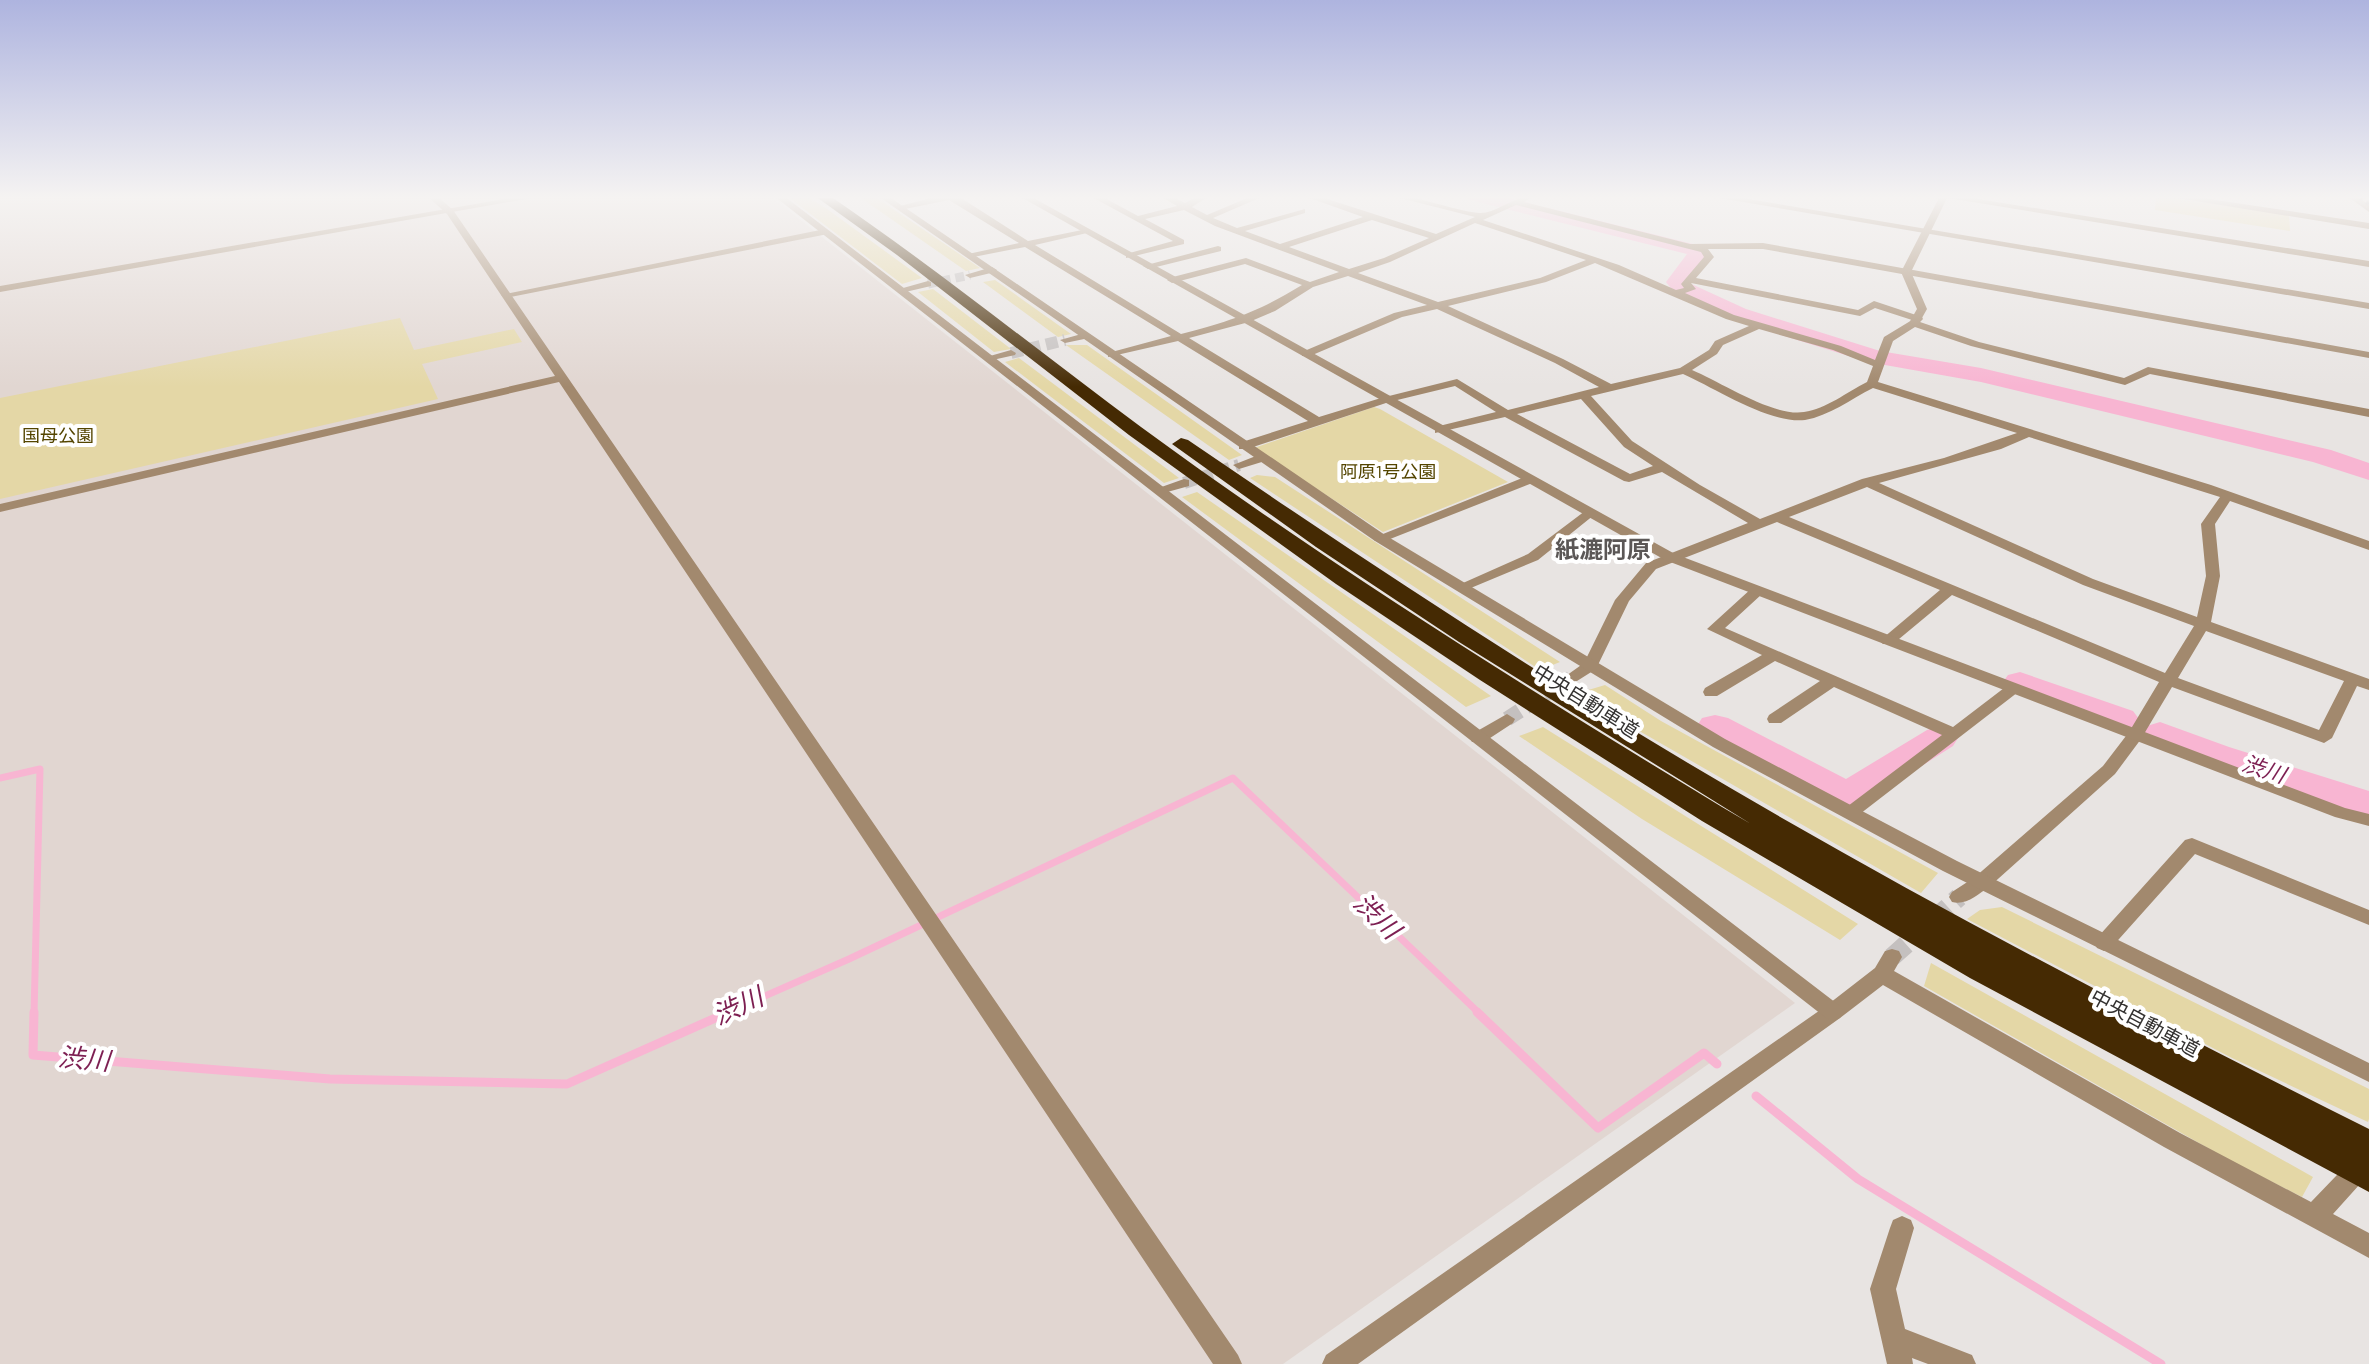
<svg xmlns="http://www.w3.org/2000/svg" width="2369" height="1364" font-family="Barlow,'Noto Sans JP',sans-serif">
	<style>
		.built { fill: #e1d6d1 }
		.green { fill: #e4d7a6 }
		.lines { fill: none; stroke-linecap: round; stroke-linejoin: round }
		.stream-far1 { stroke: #f8b5d2; stroke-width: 7 }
		.stream { stroke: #f8b5d2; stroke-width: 9 }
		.river { fill: #f8b5d2; fill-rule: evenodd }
		.minor-tunnel-far3 { stroke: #c4c0bf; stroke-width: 9; stroke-dasharray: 9 5; stroke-linecap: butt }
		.minor-tunnel-far2 { stroke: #c4c0bf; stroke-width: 12; stroke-dasharray: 12 6; stroke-linecap: butt }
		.minor-tunnel-far1 { stroke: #c4c0bf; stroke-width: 15; stroke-dasharray: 15 7; stroke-linecap: butt }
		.minor-tunnel { stroke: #c4c0bf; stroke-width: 19; stroke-dasharray: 19 9; stroke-linecap: butt }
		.minor { fill: #a2896e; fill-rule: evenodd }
		.tertiary { fill: #a2896e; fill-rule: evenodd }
		.motorway { fill: #452a03; fill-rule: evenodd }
		.rail { stroke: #63605f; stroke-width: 4; stroke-dasharray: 7 4; stroke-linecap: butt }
		.labels { text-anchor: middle; stroke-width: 8; stroke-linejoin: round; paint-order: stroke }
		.far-park-label { font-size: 18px; fill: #544500; stroke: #fff }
		.street-label { font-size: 20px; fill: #343231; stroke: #fff }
		.water-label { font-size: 22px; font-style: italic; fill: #7d1f52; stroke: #fff }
		.quarter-label { font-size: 24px; font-weight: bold; fill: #5b5756; stroke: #fff }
		.near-water-label { font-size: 26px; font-style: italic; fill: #7d1f52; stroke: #fff }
	</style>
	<rect width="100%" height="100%" fill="#e8e4e2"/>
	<!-- built -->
	<path class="built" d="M0,196H770L1795,1003L1283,1364H0Z"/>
	<!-- green -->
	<path class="green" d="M787,196H806L827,209L922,278L902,284Z
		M858,196H874L980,268L966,271Z
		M2156,196L2289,214L2290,231L2155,210Z
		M995,280L1071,334L1058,337L983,282Z
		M933,289L1011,349L994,352L918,292Z
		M400,318L414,350L514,329L522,342L422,364L438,399L0,499V398Z
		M1066,345H1087L1242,455L1229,460Z
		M1019,358L1179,478L1164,483L1005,362Z
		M1374,407L1380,409L1508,482L1383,532L1254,448Z
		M1257,475L1275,477L1560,662L1540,670L1250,478Z
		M1197,492L1491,696L1466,707L1182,497Z
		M1605,685L1661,721L1938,873L1921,893L1575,694Z
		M1543,727L1858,924L1840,940L1642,819L1519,736Z
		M2002,907L2369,1089V1119L2368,1122L2230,1057L1967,919L1980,910Z
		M1931,963L2313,1177L2302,1197L2227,1159L1924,986Z"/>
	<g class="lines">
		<!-- stream-far1 -->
		<path class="stream-far1" d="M0,778L40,769L34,1014
			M724,1014L849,959L1233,778L1480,1014"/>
		<!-- stream -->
		<path class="stream" d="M34,1012L33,1055L330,1079L567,1084L729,1012
			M1477,1012L1598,1128L1704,1053L1717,1064
			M1756,1096L1858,1179L2161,1364"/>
		<!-- river -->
		<path class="river" d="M1467,196H1500L1701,246L1708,255L1687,282L1746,309L1880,351L1981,368L2331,450L2369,463V480L2313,462L1981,382L1868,362L1730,319L1673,291L1666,282L1687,254L1470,200Z
			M2020,672L2133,711L2139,719L2133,727L2121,730L2008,689L2003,682L2008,675Z
			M1715,715L1728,718L1846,779L1927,730L1940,726L1953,730L1958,738L1953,746L1860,805L1847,809L1834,805L1702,734L1697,726L1702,718Z
			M2160,722L2229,747L2369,791V817L2203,765L2147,742L2142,734L2147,726Z"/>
		<!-- minor-tunnel-far3 -->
		<path class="minor-tunnel-far3" d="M928,284L970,275"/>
		<!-- minor-tunnel-far2 -->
		<path class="minor-tunnel-far2" d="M1011,353L1065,340
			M1184,483L1239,465"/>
		<!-- minor-tunnel-far1 -->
		<path class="minor-tunnel-far1" d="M1507,719L1571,678"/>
		<!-- minor-tunnel -->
		<path class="minor-tunnel" d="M1892,957L1959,897"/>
		<!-- minor -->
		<path class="minor" d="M522,196H543L0,292V286Z
			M939,196H958L1028,241L1087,229V233L1035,245L1181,334C1231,321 1258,312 1302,285L1245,264L1172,283L1167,280L1169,278L1246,258L1310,282L1339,272L1215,226L1184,210L1145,219L1184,240V244L1126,258V254L1173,241L1090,196H1101L1138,216L1177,206L1160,196H1171L1185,203L1198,196H1209L1192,207L1207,215L1252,196H1264L1213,218L1237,228L1305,209V213L1245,231L1280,244L1363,217L1304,196H1318L1436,234L1475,217L1392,196C1422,196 1450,210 1479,213C1496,214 1513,196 1533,196L1524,202L1690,244L1763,243L2369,352V358L1763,249H1708L1714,257L1696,278L1858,310L1874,301L1922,317L1923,319L1920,322L1979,342L2124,378L2148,367L2369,409V417L2150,374L2125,385L1971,346L1915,327L1893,341L1878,382L2211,485L2369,541V550L2230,501L2215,524L2220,576L2211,622L2369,679V690L2357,686L2332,738L2324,743L2172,687L2141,739L2115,774L1989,887C1978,894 1966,906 1952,902L1949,897L1952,892L1975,877L2103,766L2129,732L2159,682L1952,595L1893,644H1883L1880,641L1883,638L1940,590L1777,522L1656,569L1629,601L1596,669L1577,681H1565L1563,678L1584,663L1615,600L1646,563L1748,523L1662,472L1629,482L1624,481L1505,417L1435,433V427L1496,412L1455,386L1389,402L1247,449H1239V443L1308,421L1178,341L1108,357V353L1171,336L1025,247L968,258V254L1019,243L949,200L900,210L896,207ZM1516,205L1701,252L1704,257L1681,284L1684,288L1676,290L1619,265L1483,220ZM1372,220L1429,238L1384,258L1349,269L1289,247ZM1475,223L1586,260L1540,278L1438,302L1358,273L1390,262ZM1595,263L1726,319L1749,326L1715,341L1709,350L1680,368L1611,384L1563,359L1448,306L1546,282ZM1348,276L1427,305L1394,313L1302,352V356H1310L1402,317L1437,309L1555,363L1599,387L1508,410L1457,379L1381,398L1319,417L1189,338L1249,322L1275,311L1313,287ZM1691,283L1860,316L1875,308L1912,320L1884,337L1875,360L1841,346L1734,315L1685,293L1696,289ZM1759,329L1833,350L1873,366L1867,382C1847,392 1826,409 1804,412C1773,417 1721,382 1692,370L1717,354L1723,345ZM1683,374C1715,388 1769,424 1805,420C1829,416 1851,399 1873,388L2017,433L1944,458L1862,479L1760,519L1700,485L1632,441L1591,396ZM1581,399L1624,447L1653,466L1630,474L1517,414ZM2029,437L2220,497L2201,524L2206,576L2197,617L2093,579L1879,483L2001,449ZM1867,487L2083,585L2194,626L2165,673L1789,517ZM2206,631L2344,681L2319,730L2178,678Z
			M1708,196H1730L2369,303V309Z
			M1936,196H1959L2369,261V267Z
			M2165,196H2189L2369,223V229Z
			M2347,196H2357L2369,205V212Z
			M825,229L830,232L828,234L506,298L501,295Z
			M1218,246L1221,247V251L1148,269L1143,266Z
			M992,267L997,270L995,272L970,278L965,275Z
			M928,281L931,282V286L901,293L896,290Z
			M1085,333L1090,336L1089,338L1065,343L1060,340Z
			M1011,350L1016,353L1015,355L988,361L983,358Z
			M1261,454L1267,458L1265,461L1239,469L1233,465Z
			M1530,475L1536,479L1535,482L1385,541H1375L1373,538Z
			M1184,479L1189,480V486L1160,494L1153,490Z
			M1589,508L1596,512L1594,515L1538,560L1466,590L1461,591L1454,587L1528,554Z
			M1757,587L1764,591L1762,594L1725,628L1953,727L2008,685H2020L2022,689L1856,817H1844L1841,813L1844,809L1942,735L1834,687L1781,723H1769L1767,719L1769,715L1820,681L1775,661L1717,696H1705L1703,692L1705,688L1762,655L1707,629L1752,588Z
			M1507,714L1515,719L1513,723L1484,742H1472L1470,738L1472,734Z
			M2192,838L2369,910V925L2195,854L2111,948L2104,951L2097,948L2094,943L2097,938L2185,840Z
			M1892,949L1899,951L1902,957L1894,971L2180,1133L2311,1202L2361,1150L2369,1146V1174L2333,1214L2369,1233V1258L2164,1147L1883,985L1840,1018L1358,1364H1322L1326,1355L1826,1006L1875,968L1885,951Z
			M1902,1216L1911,1220L1914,1228L1896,1289L1905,1329L1972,1355L1976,1364H1928L1912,1358L1913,1364H1887L1870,1289L1890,1228L1893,1220Z"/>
		<!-- tertiary -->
		<path class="tertiary" d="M427,196H437L453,210L1238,1355L1242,1364H1213L559,382L0,512V504L555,376L447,214Z
			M774,196H784L1840,1006L1844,1012L1840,1018L1833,1021L1826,1018Z
			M878,196H888L1385,535L1725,739L1957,861L2369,1063V1082L1943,871L1713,747L1375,541Z
			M1019,196H1030L1675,554L2345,808L2369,814V826L2335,817L1665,560Z
			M1940,196H1948L1911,272L1927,309L1918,325L1914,326L1909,323L1917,309L1901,272Z"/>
		<!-- motorway -->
		<path class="motorway" d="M815,196H830C937,269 1037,350 1141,427C1328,564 1524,687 1722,807L1751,824L1459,642L1316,547L1172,444L1181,438L1188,440C1330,537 1473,632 1620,722C1862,870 2115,1002 2369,1129V1192L1970,978L1702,821L1480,680L1336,584L1129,435L897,255Z"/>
		<!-- rail -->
		<path class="rail" d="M2357,196L2369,204"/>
	</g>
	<!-- sky -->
	<linearGradient id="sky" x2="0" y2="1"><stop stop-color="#aeb4df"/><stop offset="0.51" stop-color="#f5f3f2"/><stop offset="1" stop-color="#f5f3f2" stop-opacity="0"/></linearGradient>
	<rect width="2369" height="387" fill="url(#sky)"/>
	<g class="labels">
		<!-- far-park labels -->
		<g class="far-park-label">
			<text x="58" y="442">国母公園</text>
			<text x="1388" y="478">阿原1号公園</text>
		</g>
		<!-- street labels -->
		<g class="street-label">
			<text transform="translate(1586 701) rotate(32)" y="7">中央自動車道</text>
			<text transform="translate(2145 1023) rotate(28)" y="7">中央自動車道</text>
		</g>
		<!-- water labels -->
		<g class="water-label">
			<text transform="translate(2264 769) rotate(18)" y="8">渋川</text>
		</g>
		<!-- quarter labels -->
		<g class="quarter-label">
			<text x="1603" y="558">紙漉阿原</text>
		</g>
		<!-- near-water labels -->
		<g class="near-water-label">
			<text transform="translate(1377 916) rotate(44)" y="9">渋川</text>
			<text transform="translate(738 1006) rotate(-25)" y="9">渋川</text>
			<text transform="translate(84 1059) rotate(5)" y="9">渋川</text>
		</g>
	</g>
</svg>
